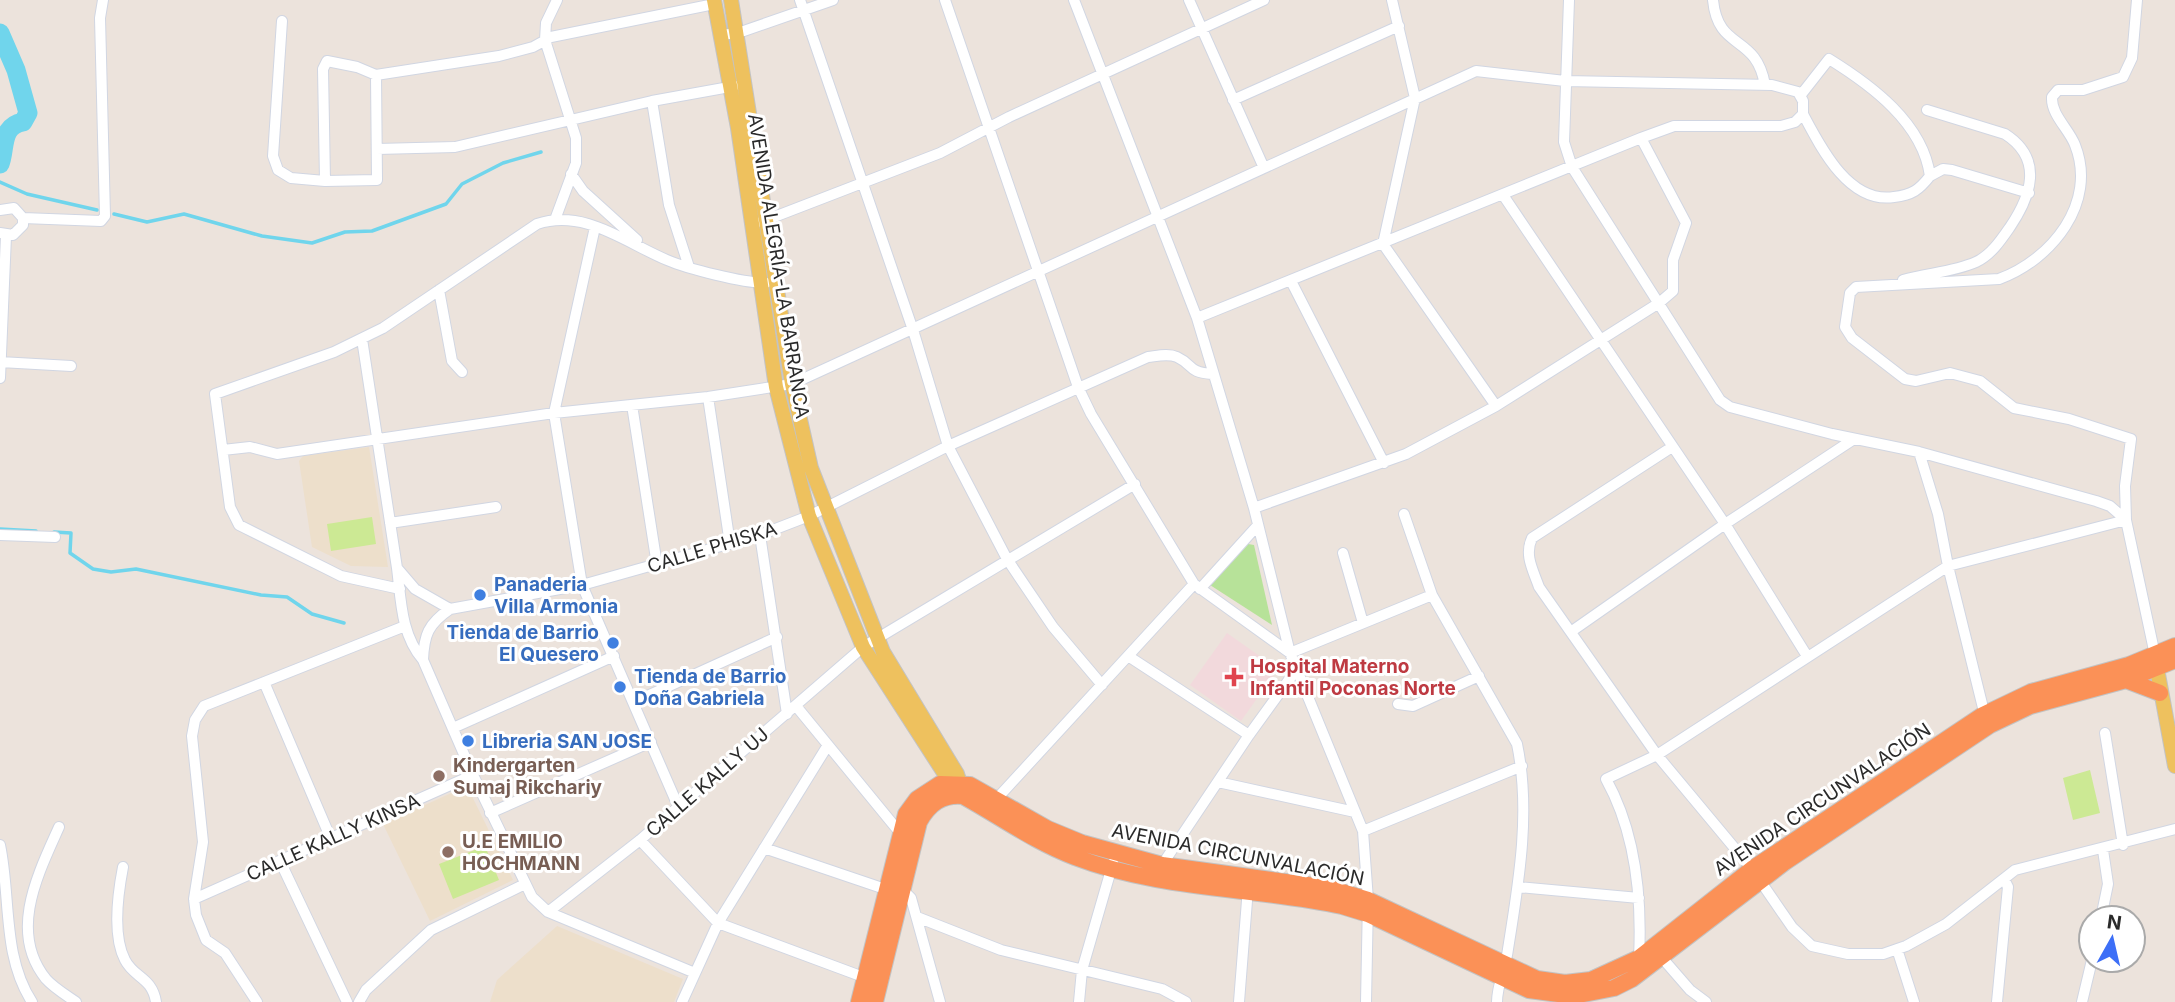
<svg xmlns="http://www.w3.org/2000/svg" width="2175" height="1002" font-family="Inter,sans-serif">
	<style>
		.education { fill: #eddfcb }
		.medical { fill: #f2d9dc }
		.green { fill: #b7e299 }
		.pitch { fill: #cce994 }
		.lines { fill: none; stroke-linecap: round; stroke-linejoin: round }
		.stream { stroke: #70d5ec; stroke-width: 3.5 }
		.river { stroke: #70d5ec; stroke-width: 19 }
		.minor-casing { stroke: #d1d6e2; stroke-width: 12 }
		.major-casing { stroke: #c3c3c3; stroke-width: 16 }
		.highway-casing { stroke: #c3c3c3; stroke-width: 18 }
		.minor { stroke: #fff; stroke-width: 10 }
		.major { stroke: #eec15e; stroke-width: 14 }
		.highway { stroke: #fb9157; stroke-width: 16 }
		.shop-dot { fill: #3f7fe0; stroke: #fff; stroke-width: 2.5 }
		.health-dot { fill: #e0444e; stroke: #fff; stroke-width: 2.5 }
		.education-dot { fill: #8d6e63; stroke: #fff; stroke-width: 2.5 }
		.labels { text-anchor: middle; stroke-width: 6; stroke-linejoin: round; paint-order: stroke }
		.street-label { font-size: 19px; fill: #2a2a2a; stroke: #fff }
		.shop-label { font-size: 19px; font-weight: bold; fill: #366cbe; stroke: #fff; text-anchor: start }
		.health-label { font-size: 19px; font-weight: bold; fill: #be3a42; stroke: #fff; text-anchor: start }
		.education-label { font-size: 19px; font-weight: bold; fill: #785e54; stroke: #fff; text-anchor: start }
	</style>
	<rect width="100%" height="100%" fill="#ece3dc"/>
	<!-- education -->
	<path class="education" d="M369,447L388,567L351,566L312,547L299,461L303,456Z
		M467,786L513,880L430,921L383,824Z
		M557,926L683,979L674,1002H490L497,980Z"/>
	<!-- medical -->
	<path class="medical" d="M1227,633L1278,669L1241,721L1190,685Z"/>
	<!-- green -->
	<path class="green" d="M1248,544L1254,545L1272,625L1210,585Z"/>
	<!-- pitch -->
	<path class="pitch" d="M372,517L376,544L331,551L327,524Z
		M2090,770L2100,813L2073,820L2063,778Z
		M485,846L499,880L453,899L439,864Z"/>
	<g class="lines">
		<!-- stream -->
		<path class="stream" d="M0,182L27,194L97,210
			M114,214L147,222L184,214L262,236L312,243L345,232L372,231L446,204L462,184L503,163L541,152
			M0,529L36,531
			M54,532L71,533L70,553L93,569L111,572L136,569L261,595L287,597L312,614L344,623"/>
		<!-- river -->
		<path class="river" d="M0,33L16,70L28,113L23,122C0,126 6,149 0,164"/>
		<defs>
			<path id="minor" d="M800,0L913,330L948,446L1007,559L1053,627L1102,685
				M945,0L1078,387L1091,414L1194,584L1290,653L1432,595
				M1074,0L1197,318L1254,508L1290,653L1363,831L1368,900L1366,1002
				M1189,0L1264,168
				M1392,0L1415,98L1383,244L1496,406
				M1569,0L1564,142L1572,167L1720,400L1730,407L1832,434L1919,452L2096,501L2110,506L2126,520
				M1713,0C1718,52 1756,33 1765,85
				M2137,0L2132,58L2123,77L2083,90H2058L2052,97C2051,115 2069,129 2075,145C2098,203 2051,260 1999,279L1856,287L1850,293L1845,327L1852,338L1905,379L1916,381L1950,373L1980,381L2014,408L2069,419L2131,439L2125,486L2126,520L2155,655
				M282,21L273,156L278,170L291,178L325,181L323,69L327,61L357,67L376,75L499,56L533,47L551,37L714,4
				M721,35L738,33L833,0
				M1800,96L1829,59C1871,85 1923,123 1930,176C1919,190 1912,195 1894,197C1849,204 1821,148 1803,114
				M1233,100L1399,26
				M652,101L735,86
				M377,149L455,147L652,101L669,205L689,267
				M571,174L583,191L637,240
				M1930,176L1943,169L1952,170L2029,193
				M325,181L377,180L376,75
				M1503,195L1725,524L1807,656
				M0,210L14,208L23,218V225L13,235L0,233
				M556,217L576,163V138L545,40L546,23L557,0
				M23,218L101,221L105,216L100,18L103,0
				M761,222L940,153L1009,117L1264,0
				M595,227L554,413L582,585L678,806
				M1903,280C1927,273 1954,272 1976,262C1991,255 2001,240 2010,227C2031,196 2044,159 2005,134L1927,110
				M1291,281L1384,463
				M439,290L452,361L462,372
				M1197,318L1641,138
				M362,339L397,568L415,589L450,609
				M0,362L71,366
				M0,378L6,236
				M708,397L730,544
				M632,405L657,565
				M1672,447L1532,538C1524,555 1533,570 1539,587L1657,755L1752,869L1792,927L1812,946L1848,954H1883L1906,946L1946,924L2015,870L2175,829
				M223,450L250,447L277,454L554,413L708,397L792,384L1476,71L1565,81L1772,85L1798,92L1803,101V114L1795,122L1781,126H1674L1641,138L1686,223L1673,260V291L1659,303L1496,406L1406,454L1254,508
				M1919,452L1938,514L1948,566L1986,720
				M1404,514L1432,595L1517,744C1531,811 1519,881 1508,949C1506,967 1497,984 1497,1002
				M390,523L496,507
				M0,535L55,537
				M760,535L787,714
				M1343,553L1363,623
				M397,568C401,600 401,635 423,660L473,775L532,897L548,912L695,973
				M400,589L341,576L239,525L230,507L215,394L334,352L383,328L537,224C584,208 626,243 667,260C688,269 744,283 766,283
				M1200,589L1258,525
				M1572,631L1725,524L1854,439
				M1128,656L1249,735L1162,865
				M423,660C424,635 428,624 450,609L582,585L760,535L809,516L948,446L1148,357C1157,356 1168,353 1177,357C1194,365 1187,372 1212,374
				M264,682L331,839
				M634,702L777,637
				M1398,704L1413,706L1479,676
				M796,706L901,834
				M453,728L614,656
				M2105,733L2123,845
				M1249,735L1296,670
				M1218,782L1355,812
				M992,804L1194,584
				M490,813L651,742
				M59,827C38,874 8,932 46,979C54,988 66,995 76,1002
				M1363,831L1522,766
				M640,840L718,923L866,978
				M0,845C11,897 2,956 32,1002
				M764,848L888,890
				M280,861L347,1002
				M123,867C118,893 112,935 125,960C134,978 152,977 156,1002
				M1518,887L1639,898
				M902,889L911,898L940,1002
				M194,899L473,775
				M548,912L640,840L863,647L1135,484
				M917,917L1001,950L1162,989L1186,1002
				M2101,918L2108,884L2103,850
				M1897,949L1914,1002
				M1657,952L1690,990L1706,1002
				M1639,958C1642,898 1636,833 1606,779L1657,755L1948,566L2126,520
				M257,1002L225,953L206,940L196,915L194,899L203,842L192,736L195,720L204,706L405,626
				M359,1002L366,990L431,930L525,884
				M682,1002L718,923L828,745
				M1079,1002L1082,970L1113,863
				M1239,1002L1248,888
				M1997,1002L2008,887L2004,879
				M2082,1002L2092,960"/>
			<path id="major" d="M714,0L738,128L776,387L809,516L863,647L950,782L952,793
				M731,0L792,384L811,468L883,652L957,774L963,793
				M2155,658L2175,766"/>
			<path id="highway" d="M2126,680L2160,693
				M859,1002L906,814L917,799L940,784L970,785L1048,829L1082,843L1162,865L1329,888L1368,900L1537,979L1565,983L1591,980L1639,958L1752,869L1983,715L2031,692L2129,665L2175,646
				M875,1002L919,822C929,804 942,794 963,796C1001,817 1035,842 1075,857C1161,890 1253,887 1342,906L1368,914L1529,990L1573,996L1614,988L1632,979L1785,862L1990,725L2030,706L2126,680L2175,660"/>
		</defs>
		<!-- minor casing -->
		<use href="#minor" class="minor-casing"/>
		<!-- major casing -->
		<use href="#major" class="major-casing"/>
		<!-- highway casing -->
		<use href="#highway" class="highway-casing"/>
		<!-- minor -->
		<use href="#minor" class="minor"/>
		<!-- major -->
		<use href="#major" class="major"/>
		<!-- highway -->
		<use href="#highway" class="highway"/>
	</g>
	<!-- markers -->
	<g class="shop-dot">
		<circle cx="480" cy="595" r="7"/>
		<circle cx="613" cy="643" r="7"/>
		<circle cx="620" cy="687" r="7"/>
		<circle cx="468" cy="741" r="7"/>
	</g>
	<path class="health-dot" d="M1230.5 666.5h7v7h7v7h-7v7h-7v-7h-7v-7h7z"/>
	<g class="education-dot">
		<circle cx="439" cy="776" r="7"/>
		<circle cx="448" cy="852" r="7"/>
	</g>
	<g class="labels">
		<!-- street labels -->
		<g class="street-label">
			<text transform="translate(779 266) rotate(81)" y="7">AVENIDA ALEGRÍA-LA BARRANCA</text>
			<text transform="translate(712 547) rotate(-17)" y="7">CALLE PHISKA</text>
			<text transform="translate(707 782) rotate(-41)" y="7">CALLE KALLY UJ</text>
			<text transform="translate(1822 799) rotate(-34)" y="7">AVENIDA CIRCUNVALACIÓN</text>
			<text transform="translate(333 837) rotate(-24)" y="7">CALLE KALLY KINSA</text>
			<text transform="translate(1238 854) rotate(11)" y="7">AVENIDA CIRCUNVALACIÓN</text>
		</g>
		<!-- shop labels -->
		<g class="shop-label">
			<text x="494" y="591">Panaderia<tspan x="494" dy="22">Villa Armonia</tspan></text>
			<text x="599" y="639" text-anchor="end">Tienda de Barrio<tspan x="599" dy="22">El Quesero</tspan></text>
			<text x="634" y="683">Tienda de Barrio<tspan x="634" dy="22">Doña Gabriela</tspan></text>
			<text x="482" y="748">Libreria SAN JOSE</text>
		</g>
		<!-- health labels -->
		<g class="health-label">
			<text x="1250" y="673">Hospital Materno<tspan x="1250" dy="22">Infantil Poconas Norte</tspan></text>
		</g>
		<!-- education labels -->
		<g class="education-label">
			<text x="453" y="772">Kindergarten<tspan x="453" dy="22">Sumaj Rikchariy</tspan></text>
			<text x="462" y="848">U.E EMILIO<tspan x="462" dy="22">HOCHMANN</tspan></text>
		</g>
	</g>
	<!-- north arrow -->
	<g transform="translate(2112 939) rotate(8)"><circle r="33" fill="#ffffff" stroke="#aaaaaa" stroke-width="2"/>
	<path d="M0-5L12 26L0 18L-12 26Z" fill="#3d6ff7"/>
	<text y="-10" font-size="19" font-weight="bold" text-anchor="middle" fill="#2a2a2a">N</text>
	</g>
</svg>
